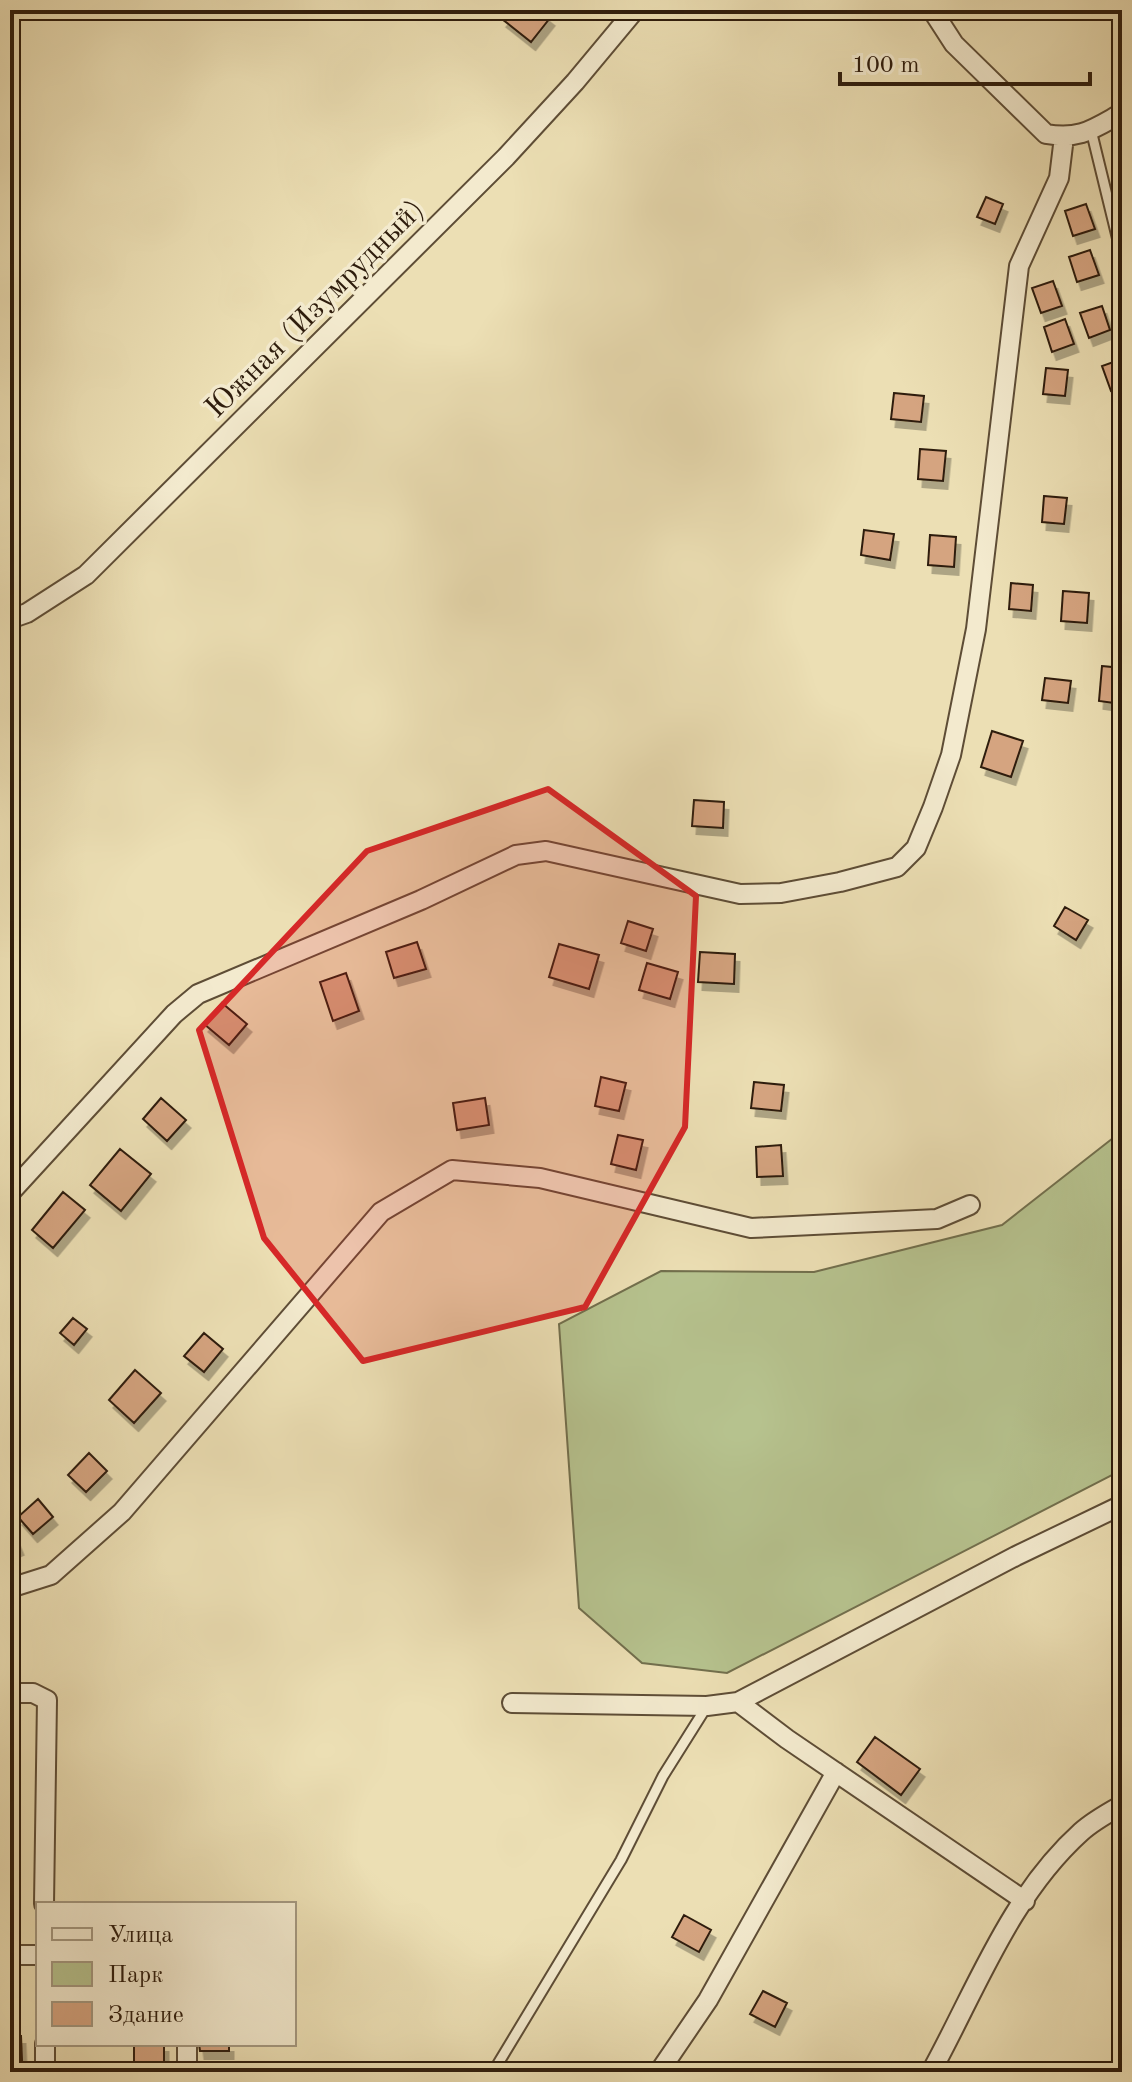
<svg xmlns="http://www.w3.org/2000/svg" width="1132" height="2082" font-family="'Old Standard TT',serif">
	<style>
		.green { fill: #b6c28e; stroke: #726f4d; stroke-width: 2 }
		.building { fill: #d5a480; stroke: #2e1c0c; stroke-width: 2; filter: url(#shadow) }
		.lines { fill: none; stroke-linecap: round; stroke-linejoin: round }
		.service-casing { stroke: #5e4d36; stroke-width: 13 }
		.minor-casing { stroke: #5e4d36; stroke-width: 22 }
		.path { stroke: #2e1c0c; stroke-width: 3; stroke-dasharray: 2 4; stroke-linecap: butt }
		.service { stroke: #f3eace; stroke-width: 9 }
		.minor { stroke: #f3eace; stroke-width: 18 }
		.marked { fill: #d62828; fill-opacity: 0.2; stroke: #d62828; stroke-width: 6; stroke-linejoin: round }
		.labels { text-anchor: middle; stroke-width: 7; stroke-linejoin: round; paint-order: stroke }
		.street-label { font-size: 30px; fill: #2e1c0c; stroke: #f3eace }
	</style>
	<defs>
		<filter id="shadow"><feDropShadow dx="4.5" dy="8" stdDeviation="0" flood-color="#0004"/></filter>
	</defs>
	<rect width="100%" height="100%" fill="#ecdfb4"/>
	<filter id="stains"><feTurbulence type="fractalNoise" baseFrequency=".0025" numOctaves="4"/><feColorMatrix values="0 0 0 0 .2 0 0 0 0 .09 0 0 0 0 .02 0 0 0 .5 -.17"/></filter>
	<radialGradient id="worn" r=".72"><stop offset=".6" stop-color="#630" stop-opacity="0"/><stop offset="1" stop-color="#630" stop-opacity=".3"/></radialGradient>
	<!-- green -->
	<path class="green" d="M1122,1131V1470L727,1673L642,1663L579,1608L559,1324L661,1271L814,1272L1002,1225Z"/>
	<!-- building -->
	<path class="building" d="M510,10H540L550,18L531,42L502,19Z
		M986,197L1003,204L995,224L977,217Z
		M1086,204L1095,229L1073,236L1065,211Z
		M1090,250L1099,275L1077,282L1069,257Z
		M1053,281L1062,306L1041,313L1032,288Z
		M1102,306L1110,330L1089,338L1080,313Z
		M1065,319L1074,344L1052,352L1044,327Z
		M1122,359V387L1111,391L1102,366Z
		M1046,368L1068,370L1065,396L1043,394Z
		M894,393L924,396L921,422L891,419Z
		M920,449L946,451L943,481L918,479Z
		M1044,496L1067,498L1064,524L1042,522Z
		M864,530L894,534L890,560L861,555Z
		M930,535L956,537L954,567L928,565Z
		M1011,583L1033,585L1031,611L1009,609Z
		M1063,591L1089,593L1087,623L1061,621Z
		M1114,617L1122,618V644L1112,643Z
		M1102,666L1122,668V704L1099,701Z
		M1045,678L1071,681L1068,703L1042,700Z
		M992,731L1023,741L1011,777L981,767Z
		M694,800L724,802L723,828L692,826Z
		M1065,907L1088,920L1076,940L1054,926Z
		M628,921L653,929L646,951L621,943Z
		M417,942L426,969L394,978L386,952Z
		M559,944L599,955L589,989L549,977Z
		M700,952L735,954L734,984L698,982Z
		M647,963L678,972L670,999L639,990Z
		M346,973L359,1011L333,1021L320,982Z
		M222,1003L247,1024L229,1045L204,1024Z
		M601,1077L626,1083L619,1111L595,1106Z
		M754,1082L784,1085L781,1111L751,1108Z
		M161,1098L186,1120L167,1141L143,1119Z
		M485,1098L489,1125L457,1130L453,1103Z
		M618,1135L643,1140L636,1170L611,1164Z
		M781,1145L783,1176L757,1177L756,1147Z
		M120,1149L151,1174L121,1211L90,1185Z
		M63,1192L85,1210L53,1248L32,1230Z
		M73,1318L87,1329L74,1345L60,1333Z
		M204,1333L223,1349L204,1372L184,1356Z
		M135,1370L161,1393L134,1423L109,1400Z
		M89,1453L107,1471L86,1492L68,1475Z
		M38,1499L53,1517L33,1534L18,1517Z
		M10,1526L19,1547L10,1551Z
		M875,1737L920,1769L901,1795L857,1762Z
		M684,1915L711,1930L699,1952L672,1937Z
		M763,1991L787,2003L775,2027L750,2014Z
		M10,2036H21L22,2060H10Z
		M134,2044H164V2063H134Z
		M199,2044H229V2051H200Z"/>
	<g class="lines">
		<defs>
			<path id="service" d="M1091,130L1122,257
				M493,2072L621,1860L663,1776L707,1706"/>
			<path id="minor" d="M932,10L954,44L1046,134C1080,140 1093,129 1122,113
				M10,619L27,613L86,575L506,157L575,82L635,10
				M10,1193L174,1014L198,994L421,900L516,855L546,851L740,894L781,893L840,882L897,867L916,848L933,807L951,755L976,629L1019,266L1059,178L1064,137
				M10,1588L51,1575L122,1512L381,1212L452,1170L540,1178L751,1228L937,1219L970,1205
				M10,1693H33L47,1700L44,1904
				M738,1702L787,1739L1025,1901
				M512,1703L707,1706L738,1702L1016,1556L1122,1505
				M10,1955H38
				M45,2044V2072
				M187,2044V2072
				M659,2072L708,2000L836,1772
				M931,2072C976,1990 1010,1896 1081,1832C1093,1821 1108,1813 1122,1805"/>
		</defs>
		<!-- service casing -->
		<use href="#service" class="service-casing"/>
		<!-- minor casing -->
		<use href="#minor" class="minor-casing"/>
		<!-- path -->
		<path class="path" d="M10,17L16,10"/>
		<!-- service -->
		<use href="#service" class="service"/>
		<!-- minor -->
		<use href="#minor" class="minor"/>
	</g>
	<!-- marked area -->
	<path class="marked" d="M548,789L696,896L685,1127L585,1307L363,1361L264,1238L199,1030L367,851Z"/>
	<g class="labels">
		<!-- street labels -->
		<g class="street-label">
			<text transform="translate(314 308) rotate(-45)" y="10">Южная (Изумрудный)</text>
		</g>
	</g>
	<!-- margin -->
	<rect width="1132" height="2082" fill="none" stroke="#ecdfb4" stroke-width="40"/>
	<rect x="12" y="12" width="1108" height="2058" fill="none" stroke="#2e1c0c" stroke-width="4"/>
	<rect x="20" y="20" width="1092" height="2042" fill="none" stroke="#2e1c0c" stroke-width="2"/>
	<!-- legend -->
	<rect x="36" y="1902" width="260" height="144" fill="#f3eace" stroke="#a49880" stroke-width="2"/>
	<rect x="52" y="1928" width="40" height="12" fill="#f3eace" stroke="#a49880" stroke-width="2"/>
	<text x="108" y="1942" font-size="24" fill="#2e1c0c">Улица</text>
	<rect x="52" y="1962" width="40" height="24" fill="#b6c28e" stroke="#a49880" stroke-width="2"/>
	<text x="108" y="1982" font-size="24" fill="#2e1c0c">Парк</text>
	<rect x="52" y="2002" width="40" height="24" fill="#d5a480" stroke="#a49880" stroke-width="2"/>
	<text x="108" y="2022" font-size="24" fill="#2e1c0c">Здание</text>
	<!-- scale -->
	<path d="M840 72v12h250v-12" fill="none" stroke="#2e1c0c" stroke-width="4"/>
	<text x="852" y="72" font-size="24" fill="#2e1c0c" stroke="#f3eace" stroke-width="6" paint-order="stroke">100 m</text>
	<rect width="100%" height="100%" filter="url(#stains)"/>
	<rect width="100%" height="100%" fill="url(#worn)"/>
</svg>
